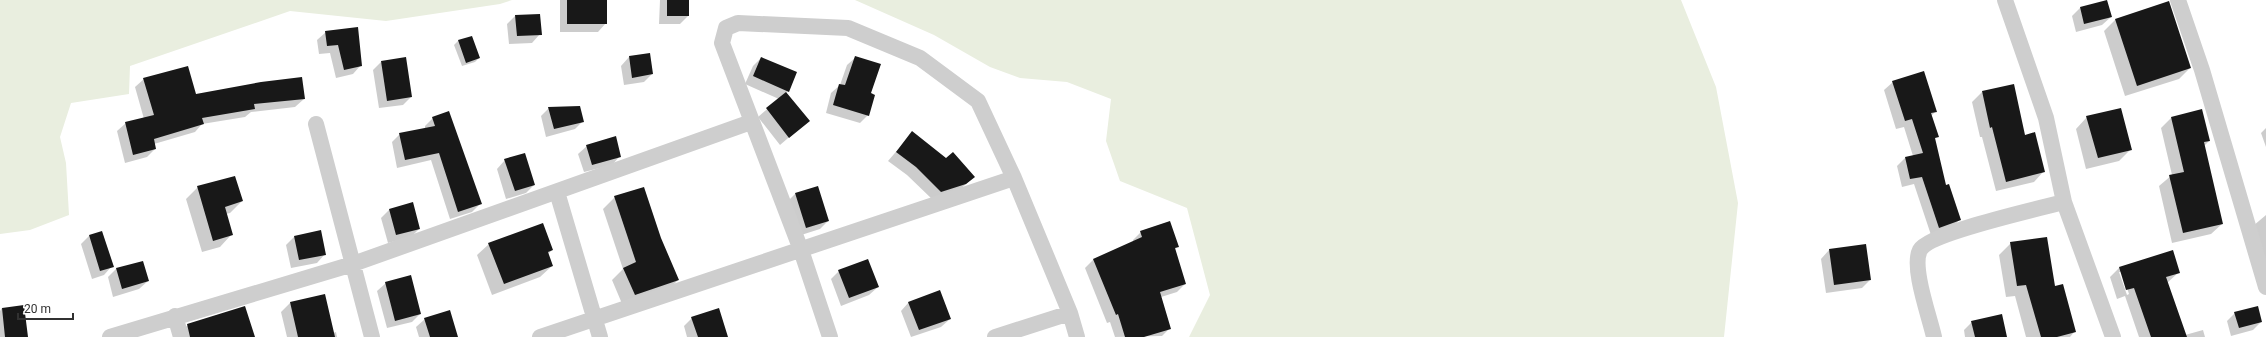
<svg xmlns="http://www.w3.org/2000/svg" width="2266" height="337" font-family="Roboto,sans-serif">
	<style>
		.green { fill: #e9eedf }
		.shadow { fill: #0003; fill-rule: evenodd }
		.building { fill: #181818 }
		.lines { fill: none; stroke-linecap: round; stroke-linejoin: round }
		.street { stroke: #cecece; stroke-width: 16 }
	</style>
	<rect width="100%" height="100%" fill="#fff"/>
	<!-- green -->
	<path class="green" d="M0,0H512L500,4L386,21L290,11L130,66L129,94L71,103L60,137L66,163L69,215L30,230L0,234Z
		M855,0H1681L1716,87L1738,203L1724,337H1189L1210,295L1187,208L1120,181L1106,141L1111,99L1067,82L1020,78L990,67L934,35Z"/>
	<!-- shadow -->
	<path class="shadow" d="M560,0H606V23L598,32H560Z
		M660,0H688V16L680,24H659Z
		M2106,1L2111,17L2102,25L2076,32L2072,16L2080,8Z
		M2168,3L2190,68L2179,79L2125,96L2104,31L2115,20Z
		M515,16L540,34L532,43L509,44L507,24Z
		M326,32L361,65L353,74L336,78L330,53L319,54L317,40Z
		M471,37L479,58L475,62L462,66L454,45L458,41Z
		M629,57L652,74L644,82L624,85L621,66Z
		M856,57L870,94L868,115L860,123L826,113L831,93L840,85L847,65Z
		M761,58L788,91L786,93L808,121L780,145L758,117L779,99L745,84L753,66Z
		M381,62L411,97L403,105L379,108L373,70Z
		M144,79L195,95L304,99L295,107L251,112L245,117L202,124L195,132L154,144L155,149L147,157L125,163L117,131L126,123L144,119L135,87Z
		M1893,82L1936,111L1931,116L1937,136L1934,140L1945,186L1960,219L1952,228L1931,235L1914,184L1902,187L1897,166L1905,158L1913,156L1904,127L1896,129L1884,90Z
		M1982,92L2024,136L2044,171L2034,182L1996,191L1982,137H1980L1972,102Z
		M549,108L583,121L575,129L546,137L541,116Z
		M2087,117L2131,149L2119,161L2086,169L2076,129Z
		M433,118L480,204L472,212L450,219L431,160L397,168L392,142L400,134L425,129V126Z
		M2171,118L2209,141L2204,146L2222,224L2211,234L2172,243L2159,186L2172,175L2161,128Z
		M2266,128V147L2261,133Z
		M912,133L946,159L974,177L957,192L933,200L907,175L888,161Z
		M587,146L620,156L612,165L584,172L578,154Z
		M505,160L534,185L526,193L506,199L497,169Z
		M198,187L242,201L230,213L226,214L231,235L220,247L202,252L186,199Z
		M795,194L828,221L820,229L798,236L787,202Z
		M615,197L660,238L678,280L666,292L623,306L612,280L623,269L603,209Z
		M412,204L419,229L411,237L388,243L381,218L389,210Z
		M2266,215V261L2253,226Z
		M102,232L112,266L104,275L92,279L81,244L89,236Z
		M1141,232L1178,246L1175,249L1185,284L1177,292L1161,297L1170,328L1162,336L1115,337L1110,322L1107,323L1085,268L1093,260L1133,242V240Z
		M294,237L325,254L317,263L291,268L286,245Z
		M2011,243L2054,287L2075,331L2070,337H2026L2015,296L2006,297L1999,255Z
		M489,244L552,250L547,255L552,266L540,277L492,295L477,255Z
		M1829,250L1870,280L1862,288L1826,293L1821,259Z
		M142,262L148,281L139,289L113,297L108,277L116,269Z
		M2119,268L2179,272L2167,283L2185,335L2203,330L2205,337H2139L2125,296L2117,299L2110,277ZM2119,272H2122L2129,294L2127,295Z
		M839,271L878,287L869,295L841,306L831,279Z
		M386,283L420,314L412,322L387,328L377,291Z
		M909,302L950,319L941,327L911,337L901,311Z
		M290,303L333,333L336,332L337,337H287L281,312Z
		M2,308L27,337H0V311Z
		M2235,313L2261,322L2253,330L2231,336L2227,321Z
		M692,318L727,337H687L684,326Z
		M425,319L457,337H419L416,327Z
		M1972,322L2006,337H1965L1964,330Z
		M188,325L254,337H179L178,334Z"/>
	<!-- building -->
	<path class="building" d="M567,0H607V24H567Z
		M667,0H689V16H667Z
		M2107,0L2112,17L2084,24L2080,7Z
		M2169,1L2191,68L2137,86L2115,19Z
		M540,14L542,35L517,36L515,15Z
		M358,27L362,66L344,70L338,45L327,46L325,31Z
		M472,36L480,58L466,63L458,40Z
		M650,53L653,74L632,78L629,56Z
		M855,56L881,64L871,93L875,95L869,116L833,105L839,84L845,85Z
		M406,57L412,97L387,101L381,61Z
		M761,57L797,72L789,92L753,76Z
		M188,66L196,94L261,82L302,77L305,99L254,104L255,109L202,118L204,124L154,139L156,149L133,155L125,122L154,115L143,78Z
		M1924,71L1937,112L1931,113L1939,137L1935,138L1946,185L1949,184L1961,220L1939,228L1922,177L1910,179L1905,157L1923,153L1912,119L1905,121L1892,81Z
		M2014,84L2025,135L2035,132L2045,172L2006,182L1992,127L1990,128L1982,91Z
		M786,92L810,121L789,138L766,108Z
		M580,106L584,122L554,129L548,107Z
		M2121,108L2132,150L2098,158L2086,116Z
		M2202,109L2210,141L2204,142L2223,224L2183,233L2169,175L2184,172L2171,117Z
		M449,111L482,204L458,212L439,153L405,160L399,133L435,126L432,117Z
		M912,131L946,158L953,152L975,177L966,184L941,192L916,167L896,152Z
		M616,136L621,157L592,165L586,145Z
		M525,153L535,185L515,191L504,159Z
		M235,176L243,201L225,207L233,235L213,241L197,186Z
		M818,186L829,221L806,228L795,193Z
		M644,187L661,238L679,280L635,295L623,268L636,262L614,196Z
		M413,202L420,229L396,235L389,209Z
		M1170,221L1179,247L1175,248L1186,284L1160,292L1171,329L1144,337H1125L1118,314L1116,315L1093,259L1142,237L1140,231Z
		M543,223L553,250L548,252L553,266L504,284L488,243Z
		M321,230L326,255L299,260L294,236Z
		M102,231L114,267L100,271L89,235Z
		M2047,237L2055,286L2063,284L2076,332L2057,337H2041L2026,285L2017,286L2010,242Z
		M1866,244L1871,280L1834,285L1829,249Z
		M2173,250L2180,273L2166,277L2187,337H2151L2134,288L2126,290L2119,267Z
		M868,259L879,287L849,298L838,270Z
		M143,261L149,281L122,289L116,268Z
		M411,275L421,314L395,321L385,282Z
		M940,290L951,319L919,330L908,302Z
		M325,294L335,337H298L290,302Z
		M24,305L28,337H5L2,308Z
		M245,306L255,337H190L187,324Z
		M2258,306L2262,322L2239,328L2234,312Z
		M719,308L728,337H698L691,317Z
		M450,310L458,337H430L424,318Z
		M2002,314L2007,337H1975L1971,321Z"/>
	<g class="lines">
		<!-- street -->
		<path class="street" d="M2005,0L2046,118L2064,202L2113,337
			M2178,0L2202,70L2266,287
			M316,124L372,337
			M557,192L600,337
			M175,316L181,337
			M110,337L353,264L751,122
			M540,337L1014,178
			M830,337L801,250L722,43L726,28L738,23L848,28L920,58L978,101L1014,178L1070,313L1077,337
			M995,337L1070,313
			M1934,337C1930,318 1911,267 1920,250C1929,233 2041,208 2064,202"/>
	</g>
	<!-- scale -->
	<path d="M18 313v6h55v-6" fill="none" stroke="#313131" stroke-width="2"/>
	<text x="24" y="313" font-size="12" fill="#313131" stroke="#ffffff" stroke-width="3" paint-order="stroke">20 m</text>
</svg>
